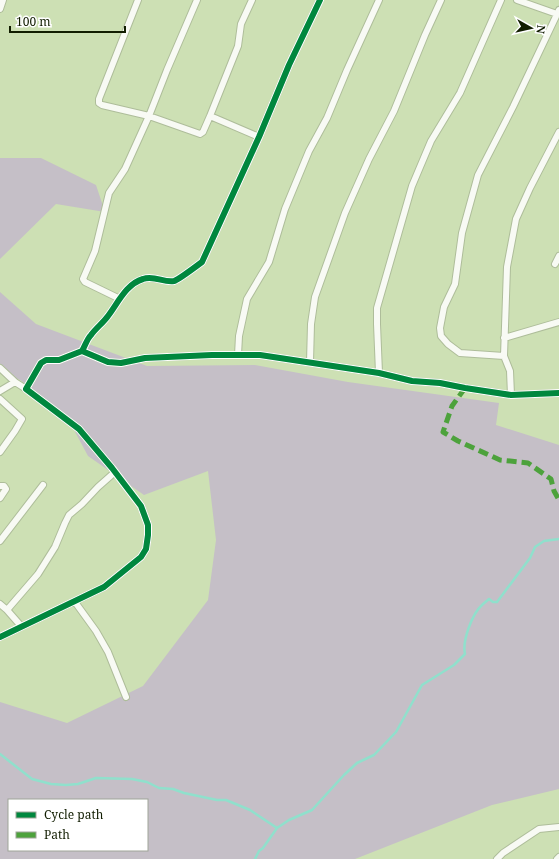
<svg xmlns="http://www.w3.org/2000/svg" width="559" height="859" font-family="'Noto Serif',serif">
	<style>
		.green { fill: #c5bfc7; fill-rule: evenodd }
		.lines { fill: none; stroke-linecap: round; stroke-linejoin: round }
		.stream { stroke: #90e0cc; stroke-width: 2.5 }
		.street-casing { stroke: #aebd9a; stroke-width: 8 }
		.street { stroke: #f8faf4; stroke-width: 6 }
		.quiet { stroke: #4da23c; stroke-width: 5; stroke-dasharray: 10 5; stroke-linecap: butt }
		.cycleway-casing { stroke: #fff; stroke-width: 8 }
		.cycleway { stroke: #00873e; stroke-width: 6 }
	</style>
	<rect width="100%" height="100%" fill="#cde0b4"/>
	<!-- green -->
	<path class="green" d="M0,158H41L96,185L105,212L56,204L0,259Z
		M0,292L36,324L147,366L255,365L348,382L499,403L496,425L559,445V789L492,805L355,859H0V702L67,723L143,686L208,600L216,540L208,471L144,495L88,456L66,415L20,380L0,372ZM9,800H147V850H9Z"/>
	<g class="lines">
		<!-- stream -->
		<path class="stream" d="M0,754L32,779L51,784L66,785L78,784L96,778L132,779L147,782L159,788L173,789L184,793L217,800H226L250,810L277,828
			M255,859L259,851L263,848L277,828L289,820L312,810L344,775L357,763L374,755L396,732L422,685L454,665L465,654C462,641 472,614 482,605C484,603 487,601 489,599L493,602H497L530,558L535,547L544,541L559,539"/>
		<defs>
			<path id="street" d="M138,0L99,99V103L102,105L149,116L200,134L203,132L210,116L238,46L241,24L252,0
				M517,0L557,14
				M0,9L3,0
				M210,116L259,137
				M555,264L559,256
				M120,299L85,282L83,279L95,251L109,193L125,169L149,116L167,70L197,0
				M504,338L559,322
				M82,351L108,362L121,363L145,358L212,355H260L379,373L412,381L440,383L465,388L511,395L559,393
				M238,355L239,336L247,299L269,262L285,209L309,151L327,118L347,70L379,0
				M504,356L460,353L448,344L441,336L440,328L444,307L455,284L462,233L478,175L513,107L559,10
				M310,362L311,324L315,297L345,213L369,159L394,111L425,35L441,0
				M0,368L15,382L26,389
				M379,373L377,324V308L412,186L431,141L460,93L501,0
				M0,391L15,382
				M511,395L510,371L504,356L507,267L516,219L530,188L559,132
				M0,399L22,419L15,431L0,452
				M0,486H4L6,489L0,498
				M0,541L43,485
				M75,602L96,631L108,652L126,697
				M0,604L7,610L21,626
				M7,610L38,574L55,547L65,523L69,515L82,504L98,487L115,472
				M0,637L104,587L141,557L146,549L148,535V525L141,506L112,468L79,429L26,389L41,363L46,360H59L82,351C85,346 87,339 91,335C96,328 103,323 108,316C118,303 126,284 143,279C154,275 164,283 174,281C178,280 198,265 202,262L259,137L289,65L320,0
				M497,859L503,853L539,829L559,827
				M557,859L559,857"/>
		</defs>
		<!-- street casing -->
		<use href="#street" class="street-casing"/>
		<!-- street -->
		<use href="#street" class="street"/>
		<!-- quiet -->
		<path class="quiet" d="M465,388L452,406L443,432L458,441L500,460L528,463L551,479L554,491L559,500"/>
		<defs>
			<path id="cycleway" d="M82,351L108,362L121,363L145,358L212,355H260L379,373L412,381L440,383L465,388L511,395L559,393
				M0,637L104,587L141,557L146,549L148,535V525L141,506L112,468L79,429L26,389L41,363L46,360H59L82,351C85,346 87,339 91,335C96,328 103,323 108,316C118,303 126,284 143,279C154,275 164,283 174,281C178,280 198,265 202,262L259,137L289,65L320,0"/>
		</defs>
		<!-- cycleway casing -->
		<use href="#cycleway" class="cycleway-casing"/>
		<!-- cycleway -->
		<use href="#cycleway" class="cycleway"/>
	</g>
	<!-- legend -->
	<rect x="8" y="799" width="140" height="52" fill="#ffffff" stroke="#a0a599"/>
	<rect x="16" y="812" width="20" height="6" fill="#00873e" stroke="#a0a599"/>
	<text x="44" y="819" font-size="12" fill="#111d00">Cycle path</text>
	<rect x="16" y="832" width="20" height="6" fill="#4da23c" stroke="#a0a599"/>
	<text x="44" y="839" font-size="12" fill="#111d00">Path</text>
	<!-- north arrow -->
	<g transform="translate(531 28) rotate(98)" stroke="#ffffff" stroke-width="3" paint-order="stroke">
	<path d="M0-3L7 15L0 10L-7 15Z" fill="#111d00"/>
	<text y="-6" font-size="11" font-weight="bold" text-anchor="middle" fill="#111d00">N</text>
	</g>
	<!-- scale -->
	<path d="M10 26v6h115v-6" fill="none" stroke="#111d00" stroke-width="2"/>
	<text x="16" y="26" font-size="12" fill="#111d00" stroke="#ffffff" stroke-width="3" paint-order="stroke">100 m</text>
</svg>
